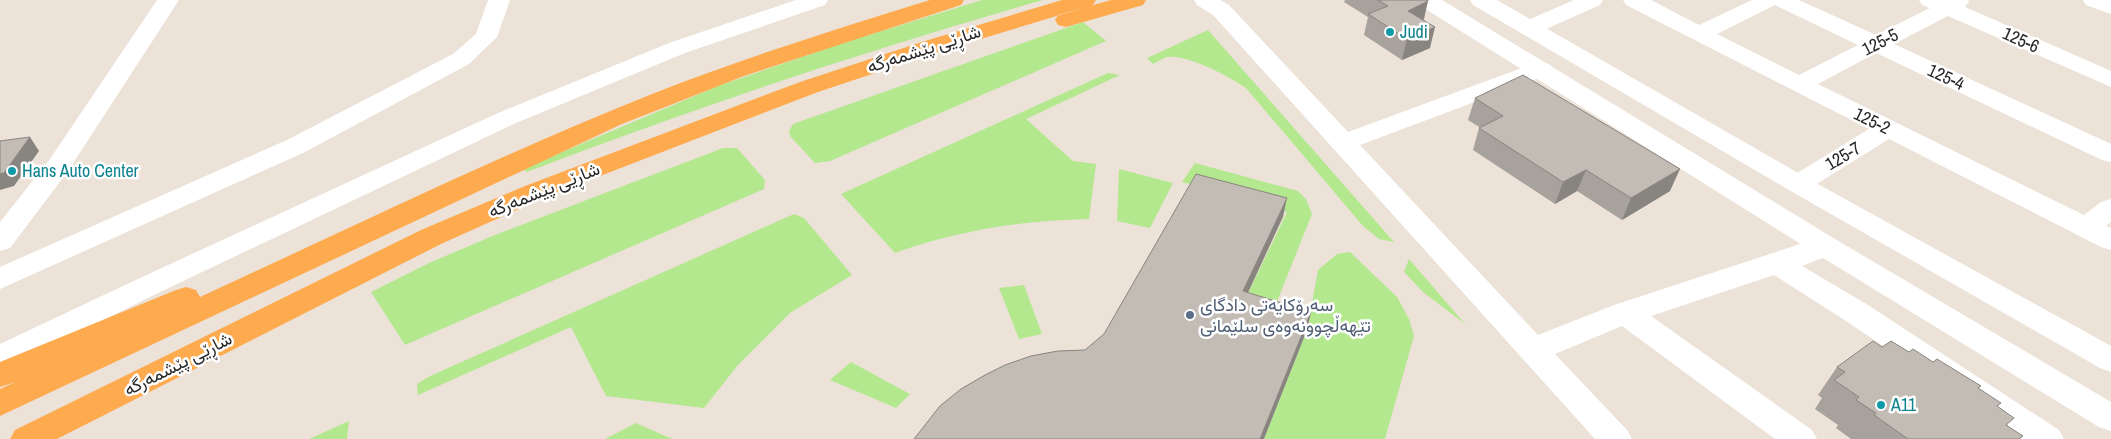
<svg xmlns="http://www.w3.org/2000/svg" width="2111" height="439" font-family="'Archivo Narrow',Vazirmatn,sans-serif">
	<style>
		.green { fill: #b4e88f }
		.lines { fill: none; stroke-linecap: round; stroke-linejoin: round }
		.minor { fill: #fff; fill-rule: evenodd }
		.tertiary { fill: #fff; fill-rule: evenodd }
		.secondary { fill: #fff; fill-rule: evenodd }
		.trunk { fill: #feaa4e; fill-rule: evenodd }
		.wall { fill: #a8a29c }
		.shaded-wall { fill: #88847f }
		.building { fill: #c3bcb5; stroke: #88847f }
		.culture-dot { fill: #0f9aa8; stroke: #fff; stroke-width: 2 }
		.service-dot { fill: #5c6f8a; stroke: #fff; stroke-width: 2 }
		.labels { text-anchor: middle; stroke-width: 5; stroke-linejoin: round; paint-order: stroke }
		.culture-label { font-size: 18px; fill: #0d838f; stroke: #fff; text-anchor: start }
		.street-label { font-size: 18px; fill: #282828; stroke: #fff }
		.service-label { font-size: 18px; fill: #4e5e75; stroke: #fff; text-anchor: start }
	</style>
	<rect width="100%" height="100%" fill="#ece2d8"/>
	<!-- green -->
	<path class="green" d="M982,0H1043C868,50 696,107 527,172L522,169L718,86L843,43Z
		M1083,22L1106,41L830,161L815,163L790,136L789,131L793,124Z
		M1208,30L1394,242L1379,239L1363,226L1246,88C1230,77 1188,54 1167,57C1163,58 1157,62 1153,64L1147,58Z
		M1108,73L1120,75L1026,119L1073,161L1096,164L1089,219C1019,221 961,230 895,253L841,194Z
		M723,148H737L765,180L764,189L405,345L371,292L429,263L490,237Z
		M1195,163L1298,191L1306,199L1312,214L1270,319L1240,310L1287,212L1182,182Z
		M1119,169L1173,183L1150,228L1117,221Z
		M794,214L804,218L852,275L790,313L738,365L704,408L606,396L571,327L418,395L417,384L430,376Z
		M1350,252L1397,297L1409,319L1414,336L1385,439H1264L1307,330L1318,270L1337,254Z
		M1409,259L1465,324L1423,292L1404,272Z
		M1024,285L1042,334L1019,339L999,288Z
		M851,362L910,394L896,408L830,380Z
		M349,421L347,439H309Z
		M636,423L672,439H605Z"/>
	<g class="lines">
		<!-- minor -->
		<path class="minor" d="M157,0H179L68,171L10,248L0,251V222L50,159Z
			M488,0H510L497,37L469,64L305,152L0,289V267L287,140L453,54L476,34Z
			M1194,0H1220L1229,5L1348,132L1533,64L1541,62L1549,64L1553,69L1549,74L1360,145L1538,335L1614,305L1825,236L1835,239L1839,246L1835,253L1802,266L1868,305L2059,430L2064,439H2021L1846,321L1774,275L1651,316L1812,430L1817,439H1775L1622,326L1555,354L1627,430L1632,439H1595L1213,15L1197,5Z
			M1574,0H1603L1600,5L1537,33L1529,35L1521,33L1518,28L1521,23Z
			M1623,0H1651L1699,25L1752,0H1799L1876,35L1930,8L1922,5L1919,0H1968L1969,2L1965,7L2111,71V87L1948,16L1894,44L2111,144V162L2102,160L1876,53L1818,84L2084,215L2101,202L2111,199V222L2106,226L2111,228V250L2101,247L1889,139L1807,190L1798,193L1789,190L1785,184L1789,178L1869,129L1626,5ZM1775,5L1858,45L1799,75L1717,34Z
			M2083,0H2111V14L2086,5Z"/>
		<!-- tertiary -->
		<path class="tertiary" d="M1416,0H1442L1835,239L2111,402V431L2099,427L1815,253L1419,5Z
			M1470,0H1497L1807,178L2111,346V372L2100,368L1789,190L1473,5Z"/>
		<!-- secondary -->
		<path class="secondary" d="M796,0H828L825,5L685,53L516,123L160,292L11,366L0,370V344L140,278L498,113L669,43Z"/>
		<!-- trunk -->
		<path class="trunk" d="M930,0H964L961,5L744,76L622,124L0,416V389L15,382L0,387V362L176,290L186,287L196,290L200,297C350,228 499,155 652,94C743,58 837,29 930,0Z
			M1062,0H1096L1093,5L941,51L818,92L543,198L441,244L57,439H10L15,430L421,230L525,186L800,82L925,41Z
			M1111,0H1146L1143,5L1066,27L1058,25L1055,20L1058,15Z"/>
	</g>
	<!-- wall -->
	<path class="wall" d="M1345,0H1428L1424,20L1430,48L1402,60L1364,35L1368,17L1344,2Z
		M1475,98L1670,191L1622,220L1577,191L1555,204L1473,150L1479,128H1481L1468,120Z
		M1882,347L1909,352L1933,362L1979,389L1998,407L2008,426L2020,439H1851L1836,428L1838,425L1815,409L1822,398L1818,395L1837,367Z"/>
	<!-- shaded-wall -->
	<path class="shaded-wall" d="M1428,1L1423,21L1408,11Z
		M1435,27L1430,48L1402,60L1407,39Z
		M30,137L39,151L14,186L0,190V174Z
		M1680,169L1670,191L1622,220L1631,198Z
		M1586,170L1577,191L1555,204L1563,182Z
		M1287,198L1283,217L1240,310L1243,291Z
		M1311,312L1307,330L1264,439H1260Z"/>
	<!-- building -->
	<path class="building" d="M1378,0H1428V1L1408,11L1435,27L1407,39L1368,14L1388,6Z
		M1523,75L1680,169L1631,198L1586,170L1563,182L1479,128L1503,116L1475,98Z
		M30,137L4,173L0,174V141Z
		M1196,174L1287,198L1243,291L1311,312L1260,439H914L940,406L961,389L985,375L1005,365L1031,356L1058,351L1085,350L1104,334Z
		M1873,341L1882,347L1891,341L1909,352L1913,349L1933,362L1937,359L1981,386L1978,388L2001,403L1997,406L2014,418L2006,425L2023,436L2019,439H1908L1874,415L1876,413L1856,400L1859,397L1834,380L1845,372L1837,367Z"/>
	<!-- markers -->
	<g class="culture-dot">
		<circle cx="1390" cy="32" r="5"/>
		<circle cx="12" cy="171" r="5"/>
		<circle cx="1881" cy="405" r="5"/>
	</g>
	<circle class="service-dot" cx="1190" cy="315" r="5"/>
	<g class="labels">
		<!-- culture labels -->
		<g class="culture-label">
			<text x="1400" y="38">Judi</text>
			<text x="22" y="177">Hans Auto Center</text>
			<text x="1891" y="411">A11</text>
		</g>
		<!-- street labels -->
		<g class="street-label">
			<text transform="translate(2021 40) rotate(24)" y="6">125-6</text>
			<text transform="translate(1880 42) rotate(-27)" y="6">125-5</text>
			<text transform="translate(924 49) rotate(-18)" y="6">شاڕێی پێشمەرگە</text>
			<text transform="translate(1946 77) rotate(25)" y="6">125-4</text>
			<text transform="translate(1872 121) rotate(26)" y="6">125-2</text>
			<text transform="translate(1843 156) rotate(-31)" y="6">125-7</text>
			<text transform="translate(544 190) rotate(-22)" y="6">شاڕێی پێشمەرگە</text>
			<text transform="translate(178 364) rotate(-27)" y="6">شاڕێی پێشمەرگە</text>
		</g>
		<!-- service labels -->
		<g class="service-label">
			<text x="1200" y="311">سەرۆکایەتی دادگای<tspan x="1200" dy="21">تێهەڵچوونەوەی سلێمانی</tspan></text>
		</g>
	</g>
</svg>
